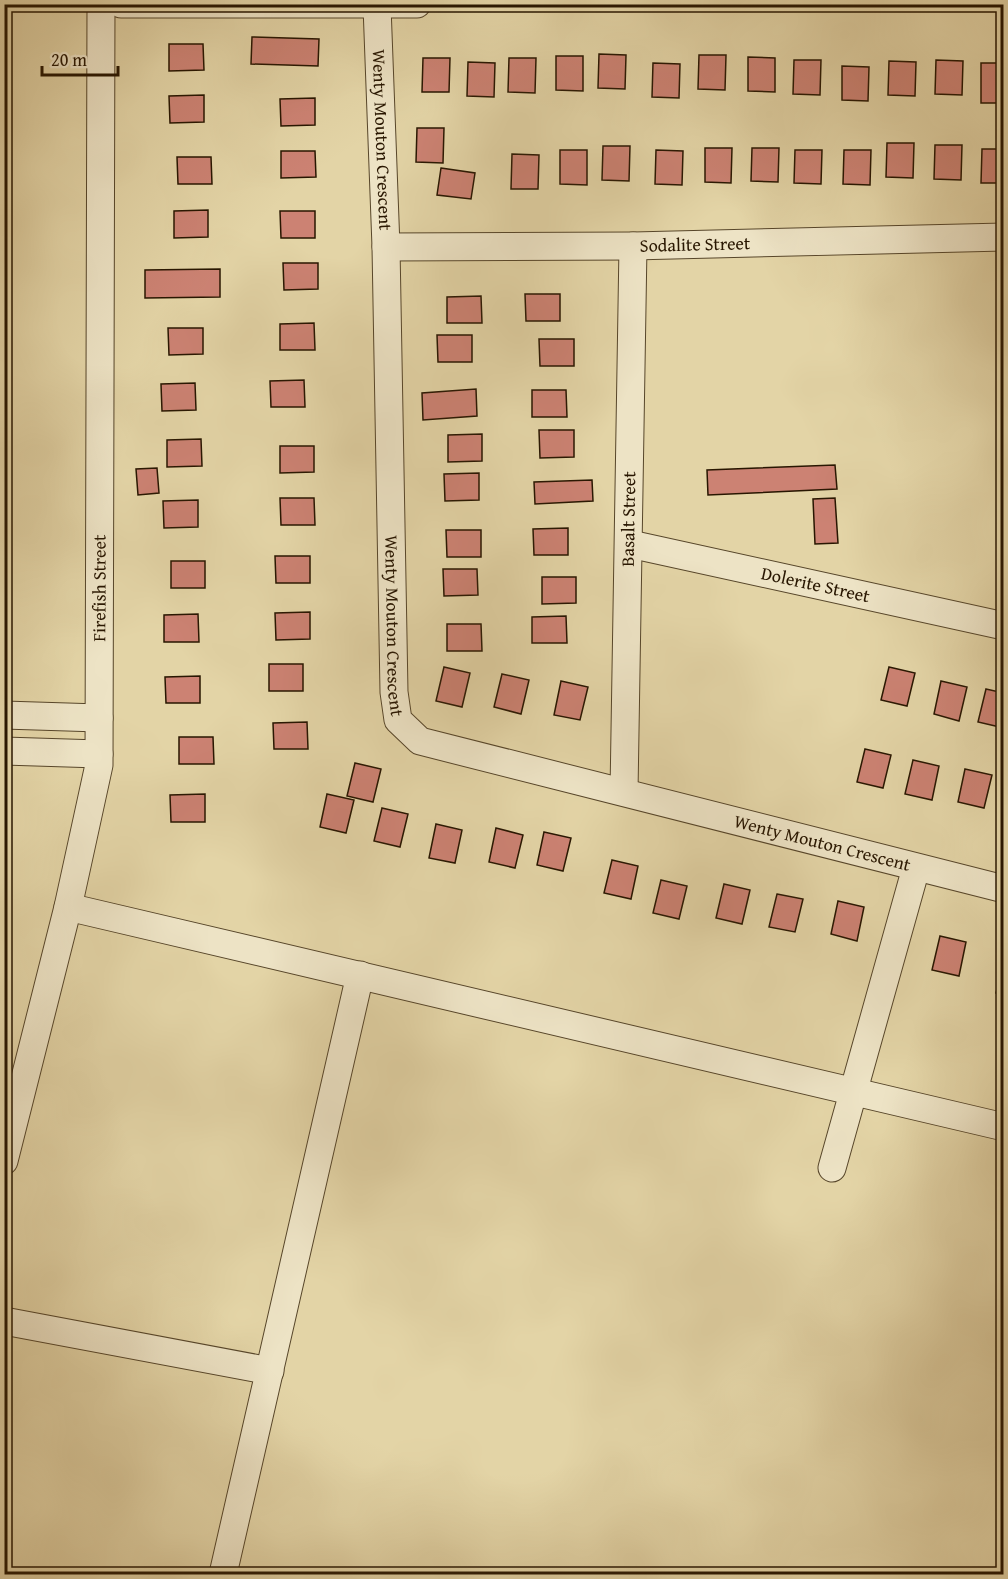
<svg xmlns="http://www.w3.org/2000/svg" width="1008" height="1579" font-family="'Gentium Book Plus',serif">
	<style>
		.building { fill: #cc8273; stroke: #281601; stroke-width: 1.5 }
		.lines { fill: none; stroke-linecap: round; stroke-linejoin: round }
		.minor-casing { stroke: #57462a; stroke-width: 29 }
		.minor { stroke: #ede3c5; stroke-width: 27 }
		.labels { text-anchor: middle; stroke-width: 4.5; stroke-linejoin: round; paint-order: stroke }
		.street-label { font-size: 18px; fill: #281601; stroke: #ede3c5 }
	</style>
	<rect width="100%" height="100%" fill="#e3d4a6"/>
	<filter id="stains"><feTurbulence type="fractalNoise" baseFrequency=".00333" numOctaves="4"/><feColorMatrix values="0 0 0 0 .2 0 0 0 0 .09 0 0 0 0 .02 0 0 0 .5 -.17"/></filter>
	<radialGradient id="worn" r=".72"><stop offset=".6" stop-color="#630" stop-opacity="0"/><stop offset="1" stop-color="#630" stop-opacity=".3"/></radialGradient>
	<!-- building -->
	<path class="building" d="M252,37L319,39L318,66L251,64Z
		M169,44H203L204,70L169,71Z
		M599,54L626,55L625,89L598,88Z
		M699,55H726L725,90L698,89Z
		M556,56H583V91L556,90Z
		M748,57L775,58V92L748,91Z
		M423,58H450L449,92H422Z
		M509,58H536L535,93L508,92Z
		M794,60H821L820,95L793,94Z
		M936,60L963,61L962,95L935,94Z
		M889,61L916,62L915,96L888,95Z
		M468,62L495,63L494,97L467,96Z
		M653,63L680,64L679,98L652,97Z
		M981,63H1004V103H981Z
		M842,66L869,67L868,101L842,100Z
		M204,95V122L170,123L169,96Z
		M315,98V125L281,126L280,99Z
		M417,128H444L443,163L416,162Z
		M887,143H914L913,178L886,177Z
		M935,145H962L961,180L934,179Z
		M603,146H630L629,181L602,180Z
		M705,148H732L731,183L705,182Z
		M752,148H779L778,182L751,181Z
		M982,149H1004V183H981Z
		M560,150H587V185L560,184Z
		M656,150L683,151L682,185L655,184Z
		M795,150H822L821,184L794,183Z
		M844,150H871L870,185L843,184Z
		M281,151H315L316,177L281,178Z
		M512,154L539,155L538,189H511Z
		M177,157H211L212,184H178Z
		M441,168L475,173L471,199L437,195Z
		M208,210V237L174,238V211Z
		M280,211H315V238H281Z
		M283,263H318V289L284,290Z
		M220,269V297L145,298V270Z
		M525,294H560V321H526Z
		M481,296L482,323H447V297Z
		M314,323L315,350H280V324Z
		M168,328H203V354L169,355Z
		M437,335H472V362H438Z
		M539,339H574V366H540Z
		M304,380L305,407H271L270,381Z
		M195,383L196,410L162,411L161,384Z
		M476,389L477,416L423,420L422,393Z
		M532,390H566L567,417H532Z
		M539,430H574V457L540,458Z
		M482,434V461L448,462V435Z
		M201,439L202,466L167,467V440Z
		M280,446H314V472L280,473Z
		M835,465L837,489L708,495L707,470Z
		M157,468L159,493L138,495L136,469Z
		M479,473V500L445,501L444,474Z
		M592,480L593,501L535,504L534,482Z
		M280,498H314L315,525H281Z
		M835,498L838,543L815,544L813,499Z
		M198,500V527L164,528L163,501Z
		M568,528V555H534L533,529Z
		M446,530H481V557H447Z
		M275,556H310V583H276Z
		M171,561H205V588H171Z
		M443,569H477L478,595L444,596Z
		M542,577H576V603L542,604Z
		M310,612V639L276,640L275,613Z
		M198,614L199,642H164V615Z
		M566,616L567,643H532V617Z
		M447,624H481L482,651H447Z
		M269,664H303V691H269Z
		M444,667L470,673L462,707L436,701Z
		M889,667L915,673L907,706L881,700Z
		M502,674L529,680L521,714L494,707Z
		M200,676V703H166L165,677Z
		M561,681L588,687L580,720L554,715Z
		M941,681L967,687L959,721L934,714Z
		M986,689L1004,693V728L978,722Z
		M307,722L308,749H274L273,723Z
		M179,737H213L214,764H179Z
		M865,749L891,755L883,788L857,782Z
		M913,760L939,766L932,800L905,794Z
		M355,763L381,769L373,802L347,796Z
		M965,769L992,775L984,808L958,802Z
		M205,794V822H171L170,795Z
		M327,794L354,800L346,833L320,827Z
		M382,808L408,814L400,847L374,841Z
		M436,824L462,830L455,863L429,858Z
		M496,828L523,835L515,868L489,862Z
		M544,832L571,838L563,871L537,865Z
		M612,860L638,866L631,899L604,893Z
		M661,880L687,886L679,919L653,913Z
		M724,884L750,890L742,924L716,918Z
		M777,894L803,899L795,932L769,927Z
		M838,901L864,907L857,941L831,934Z
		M940,936L966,942L959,976L932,970Z
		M1004,961V995L996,993Z"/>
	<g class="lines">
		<defs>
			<g id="minor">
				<path d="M121,4H417"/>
				<path id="s1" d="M377,6L386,247L394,692L398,720L420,741L1004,889"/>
				<path id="s2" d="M386,247L633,246L1004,237"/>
				<path id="s3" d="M630,544L1004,626"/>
				<path d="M4,715L99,718"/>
				<path d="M4,751L99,754"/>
				<path id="s4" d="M624,792L633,246"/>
				<path d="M68,907L1004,1127"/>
				<path id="s5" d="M4,1161L68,907L99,765L101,4"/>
				<path d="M832,1168L916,868"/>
				<path d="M4,1321L270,1371"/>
				<path d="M223,1574L360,975"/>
			</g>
		</defs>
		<!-- minor casing -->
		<use href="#minor" class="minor-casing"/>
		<!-- minor -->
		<use href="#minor" class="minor"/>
	</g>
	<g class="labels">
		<!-- street labels -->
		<g class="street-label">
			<text dy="6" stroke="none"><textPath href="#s1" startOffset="134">Wenty Mouton Crescent</textPath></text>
			<text dy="6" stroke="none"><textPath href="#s2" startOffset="309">Sodalite Street</textPath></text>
			<text dy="6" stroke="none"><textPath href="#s4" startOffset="273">Basalt Street</textPath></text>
			<text dy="6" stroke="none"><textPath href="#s3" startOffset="190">Dolerite Street</textPath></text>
			<text dy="6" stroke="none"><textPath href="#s5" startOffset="584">Firefish Street</textPath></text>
			<text dy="6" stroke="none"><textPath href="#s1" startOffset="620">Wenty Mouton Crescent</textPath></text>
			<text dy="6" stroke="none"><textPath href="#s1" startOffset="1160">Wenty Mouton Crescent</textPath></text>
		</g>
	</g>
	<!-- margin -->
	<rect width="1008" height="1579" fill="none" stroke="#e3d4a6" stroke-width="24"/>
	<rect x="6" y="6" width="996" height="1567" fill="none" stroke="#281601" stroke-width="3"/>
	<rect x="12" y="12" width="984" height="1555" fill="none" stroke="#281601" stroke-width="1.5"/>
	<!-- scale -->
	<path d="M42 66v9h76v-9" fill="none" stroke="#281601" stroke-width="3"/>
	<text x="51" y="66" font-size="18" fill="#281601" stroke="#ede3c5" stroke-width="4.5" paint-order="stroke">20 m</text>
	<rect width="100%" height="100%" filter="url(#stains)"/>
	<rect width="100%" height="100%" fill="url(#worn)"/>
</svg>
